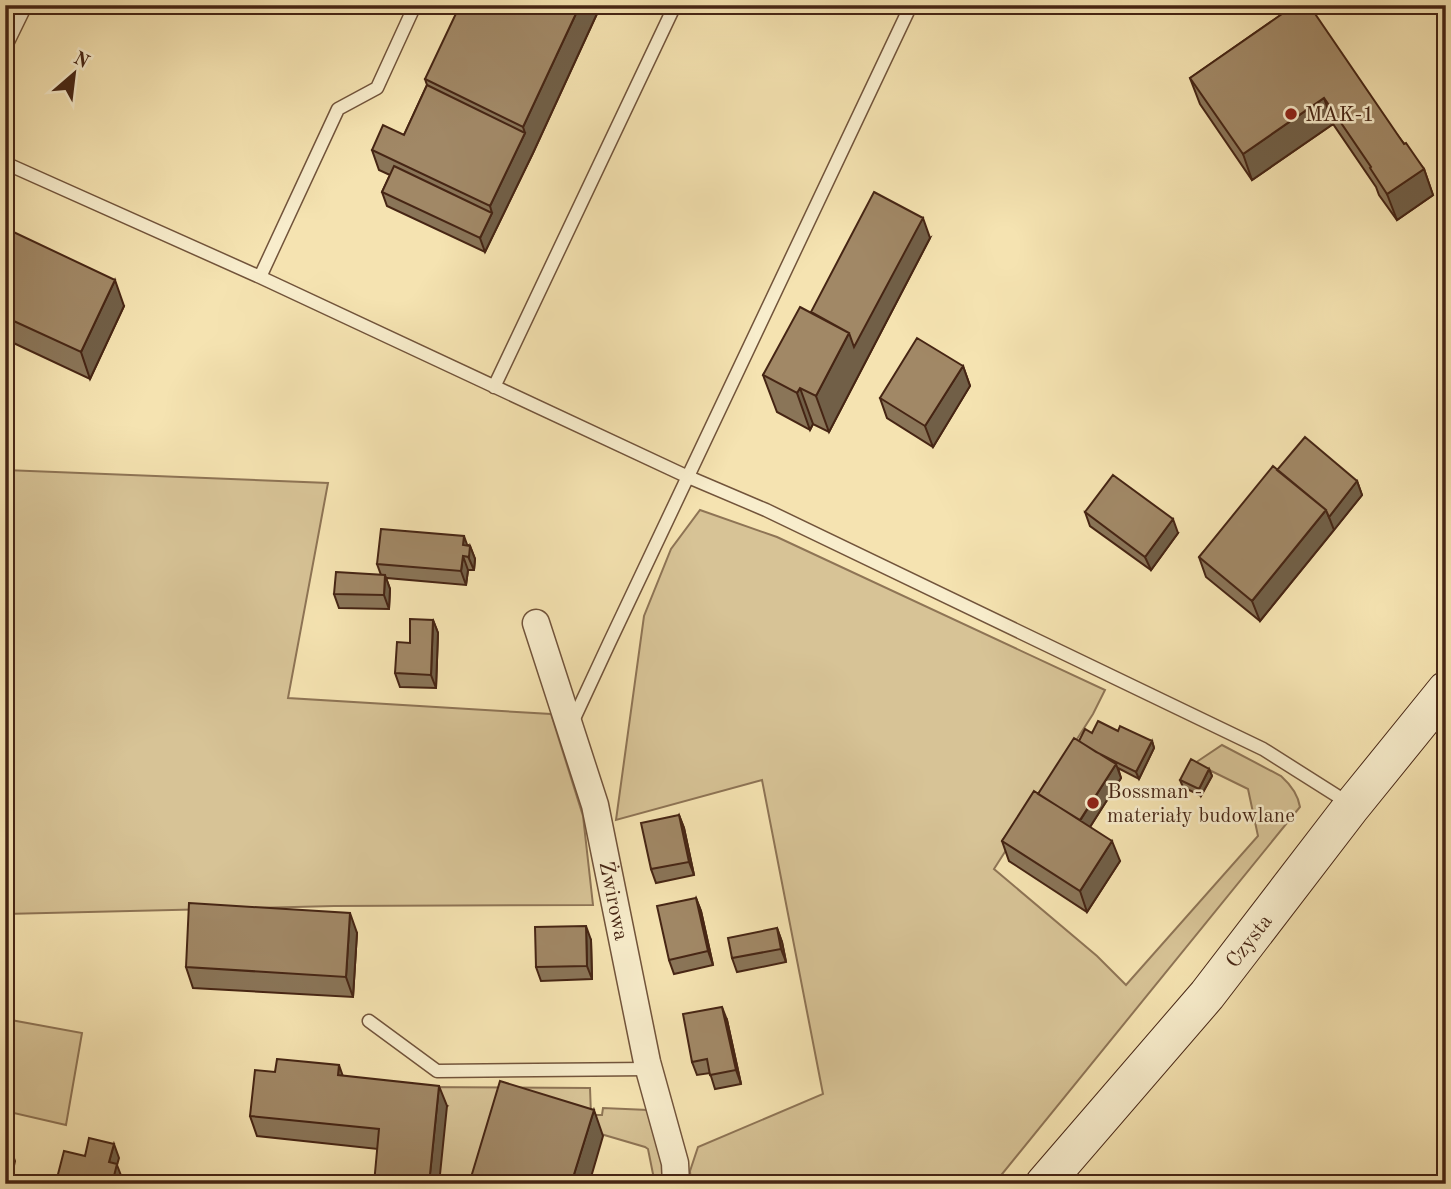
<svg xmlns="http://www.w3.org/2000/svg" width="1451" height="1189" font-family="'Old Standard TT',serif">
	<style>
		.green { fill: #d7c396; stroke: #8e7455; stroke-width: 2 }
		.lines { fill: none; stroke-linecap: round; stroke-linejoin: round }
		.lane-casing { stroke: #72543b; stroke-width: 15 }
		.street-casing { stroke: #72543b; stroke-width: 29 }
		.secondary-casing { stroke: #462514; stroke-width: 39 }
		.lane { stroke: #f8edcc; stroke-width: 12 }
		.street { stroke: #f8edcc; stroke-width: 26 }
		.secondary { stroke: #f8edcc; stroke-width: 37 }
		.wall { fill: #8a7558; stroke: #462514; stroke-width: 2 }
		.shaded-wall { fill: #715f47; stroke: #462514; stroke-width: 2 }
		.building { fill: #a18866; stroke: #462514; stroke-width: 2 }
		.poi-dot { fill: #8f2418; stroke: #f8edcc; stroke-width: 2.5 }
		.labels { text-anchor: middle; stroke-width: 5; stroke-linejoin: round; paint-order: stroke }
		.poi-label { font-size: 21px; fill: #462514; stroke: #f8edcc; text-anchor: start }
		.street-label { font-size: 21px; fill: #462514; stroke: #f8edcc }
	</style>
	<rect width="100%" height="100%" fill="#f5e3b1"/>
	<filter id="stains"><feTurbulence type="fractalNoise" baseFrequency=".00286" numOctaves="4"/><feColorMatrix values="0 0 0 0 .2 0 0 0 0 .09 0 0 0 0 .02 0 0 0 .5 -.17"/></filter>
	<radialGradient id="worn" r=".72"><stop offset=".6" stop-color="#630" stop-opacity="0"/><stop offset="1" stop-color="#630" stop-opacity=".3"/></radialGradient>
	<!-- green -->
	<path class="green" d="M5,470L328,483L288,698L551,714L583,816L593,905L334,906L5,914Z
		M700,510L777,537L1105,690L1093,714L994,869L1097,956L1126,985L1258,836L1248,789L1195,763L1222,745L1281,776C1291,785 1298,794 1300,807L994,1184H691L690,1171L698,1147L823,1094L762,780L616,820L644,616L671,549Z
		M5,1016L11,1020L82,1033L66,1125L5,1111Z
		M413,1087L590,1088L591,1115H602L603,1108L648,1110L664,1167L666,1184H655L648,1149L645,1147L509,1107L486,1184H439Z"/>
	<g class="lines">
		<defs>
			<path id="lane" d="M5,48L26,5
				M5,163L260,277L686,476L766,510L1263,749L1350,804
				M260,277L338,109L377,88L415,5
				M494,387L675,5
				M572,723C683,483 798,245 911,5
				M369,1021L437,1071L649,1069"/>
			<g id="street">
				<path id="s1" d="M536,623L595,805L647,1062L675,1163L676,1184"/>
			</g>
			<g id="secondary">
				<path id="s2" d="M1044,1184L1207,995L1352,806L1446,690"/>
			</g>
		</defs>
		<!-- lane casing -->
		<use href="#lane" class="lane-casing"/>
		<!-- street casing -->
		<use href="#street" class="street-casing"/>
		<!-- secondary casing -->
		<use href="#secondary" class="secondary-casing"/>
		<!-- lane -->
		<use href="#lane" class="lane"/>
		<!-- street -->
		<use href="#street" class="street"/>
		<!-- secondary -->
		<use href="#secondary" class="secondary"/>
	</g>
	<!-- wall -->
	<path class="wall" d="M601,5L533,153L485,252L387,206L382,192L390,175L379,170L372,150L404,135L427,85L425,79Z
		M1295,5L1424,169L1433,195L1397,220L1379,195L1376,187L1333,124L1252,180L1200,104L1190,78Z
		M5,228L124,306L90,379L5,339Z
		M930,238L829,432L813,424L810,430L777,412L763,375L811,312Z
		M963,366L970,386L933,447L887,418L880,398Z
		M1277,470L1357,481L1362,495L1260,621L1206,577L1199,557Z
		M1085,512L1178,533L1151,570L1090,526Z
		M468,545L470,546L475,559L474,570H468L466,585L386,578L390,589L389,609L339,608L334,594L381,575L377,564Z
		M433,620L438,633L436,688L400,687L395,673L410,643Z
		M1118,731L1152,741L1154,748L1139,779L1118,768L1121,778L1090,827L1120,861L1087,912L1009,861L1002,841L1079,741L1092,733Z
		M1209,769L1212,776L1201,796L1183,787L1180,780Z
		M679,815L684,828L694,875L656,883L651,869Z
		M696,898L701,911L713,965L674,974L669,960Z
		M777,928L782,942L786,962L737,972L732,958Z
		M357,933L353,997L193,988L186,967Z
		M591,940L592,979L541,981L536,967Z
		M727,1020L741,1084L715,1089L710,1073L697,1075L692,1062Z
		M275,1072L343,1076L447,1106L378,1149L257,1136L250,1116Z"/>
	<!-- shaded-wall -->
	<path class="shaded-wall" d="M580,5H601L533,153L485,252L480,238L492,213L490,206L525,133L523,127Z
		M1324,98L1333,124L1252,180L1243,154Z
		M1424,169L1433,195L1397,220L1387,194Z
		M923,218L930,238L829,432L816,396L849,333Z
		M115,280L124,306L90,379L81,352Z
		M963,366L970,386L933,447L925,426Z
		M800,388L813,424L810,430L797,393Z
		M1357,481L1362,495L1334,530L1329,517Z
		M1326,510L1334,530L1260,621L1252,601Z
		M1173,519L1178,533L1151,570L1145,557Z
		M464,536L469,550L470,546L475,559L474,570L463,545Z
		M463,556L468,570L466,585L461,571Z
		M385,575L390,589L389,609L384,595Z
		M433,620L438,633L436,688L431,675Z
		M1152,741L1154,748L1139,779L1136,772Z
		M1116,764L1121,778L1083,838L1078,824Z
		M1209,769L1212,776L1201,796L1199,789Z
		M679,815L684,828L694,875L689,862Z
		M1112,841L1120,861L1087,912L1080,891Z
		M696,898L701,911L713,965L708,951Z
		M350,913L357,933L353,997L346,977Z
		M586,926L591,940L592,979L587,966Z
		M777,928L782,942L786,962L781,949Z
		M722,1007L727,1020L741,1084L736,1070Z
		M339,1065L346,1085L338,1075Z
		M439,1086L447,1106L439,1184H429Z
		M594,1110L603,1136L589,1184H571Z
		M114,1144L119,1158L117,1165L122,1178L121,1184H112L109,1162Z
		M10,1147L15,1161L10,1184H5V1170Z"/>
	<!-- building -->
	<path class="building" d="M460,5H580L523,127L425,79Z
		M1295,5H1309L1404,144L1406,143L1424,169L1387,194L1370,168L1371,167L1324,98L1243,154L1190,78Z
		M427,85L525,133L490,206L372,150L383,125L404,135Z
		M394,166L492,213L480,238L382,192Z
		M874,192L923,218L854,347L849,333L811,312Z
		M5,228L115,280L81,352L5,317Z
		M800,307L849,333L816,396L800,388L797,393L763,375Z
		M917,338L963,366L925,426L880,398Z
		M1305,437L1357,481L1329,517L1326,510L1277,470Z
		M1273,466L1326,510L1252,601L1199,557Z
		M1113,475L1173,519L1145,557L1085,512Z
		M381,529L464,536L463,545L470,546L469,557L463,556L461,571L377,564Z
		M336,572L385,575L384,595L334,594Z
		M410,619L433,620L431,675L395,673L397,642L410,643Z
		M1098,721L1118,731L1120,726L1152,741L1136,772L1096,752L1079,741L1085,729L1092,733Z
		M1074,738L1116,764L1080,820L1038,794Z
		M1191,759L1209,769L1199,789L1180,780Z
		M1034,791L1112,841L1080,891L1002,841Z
		M679,815L689,862L651,869L641,823Z
		M696,898L708,951L669,960L657,906Z
		M189,903L350,913L346,977L186,967Z
		M586,926L587,966L536,967L535,927Z
		M777,928L781,949L732,958L728,938Z
		M722,1007L736,1070L710,1075L707,1059L692,1062L683,1014Z
		M277,1059L339,1065L338,1075L439,1086L429,1184H374L379,1129L250,1116L255,1070L275,1072Z
		M500,1081L594,1110L571,1184H469Z
		M89,1138L114,1144L109,1162L117,1164L112,1184H88L78,1181L77,1184H65L56,1182L64,1151L85,1156Z
		M5,1146L10,1147L5,1170Z"/>
	<!-- markers -->
	<g class="poi-dot">
		<circle cx="1291" cy="114" r="7"/>
		<circle cx="1093" cy="803" r="7"/>
	</g>
	<g class="labels">
		<!-- poi labels -->
		<g class="poi-label">
			<text x="1305" y="121">MAK-1</text>
			<text x="1107" y="798">Bossman -<tspan x="1107" dy="24">materiały budowlane</tspan></text>
		</g>
		<!-- street labels -->
		<g class="street-label">
			<text dy="7" stroke="none"><textPath href="#s1" startOffset="289">Żwirowa</textPath></text>
			<text dy="7" stroke="none"><textPath href="#s2" startOffset="318">Czysta</textPath></text>
		</g>
	</g>
	<!-- margin -->
	<rect width="1451" height="1189" fill="none" stroke="#f5e3b1" stroke-width="28"/>
	<rect x="7" y="7" width="1437" height="1175" fill="none" stroke="#462514" stroke-width="3.5"/>
	<rect x="14" y="14" width="1423" height="1161" fill="none" stroke="#462514" stroke-width="2"/>
	<!-- north arrow -->
	<g transform="translate(74 74) rotate(28)" stroke="#f8edcc" stroke-width="5" paint-order="stroke">
	<path d="M0-5L12 26L0 18L-12 26Z" fill="#462514"/>
	<text y="-10" font-size="19" font-weight="bold" text-anchor="middle" fill="#462514">N</text>
	</g>
	<rect width="100%" height="100%" filter="url(#stains)"/>
	<rect width="100%" height="100%" fill="url(#worn)"/>
</svg>
